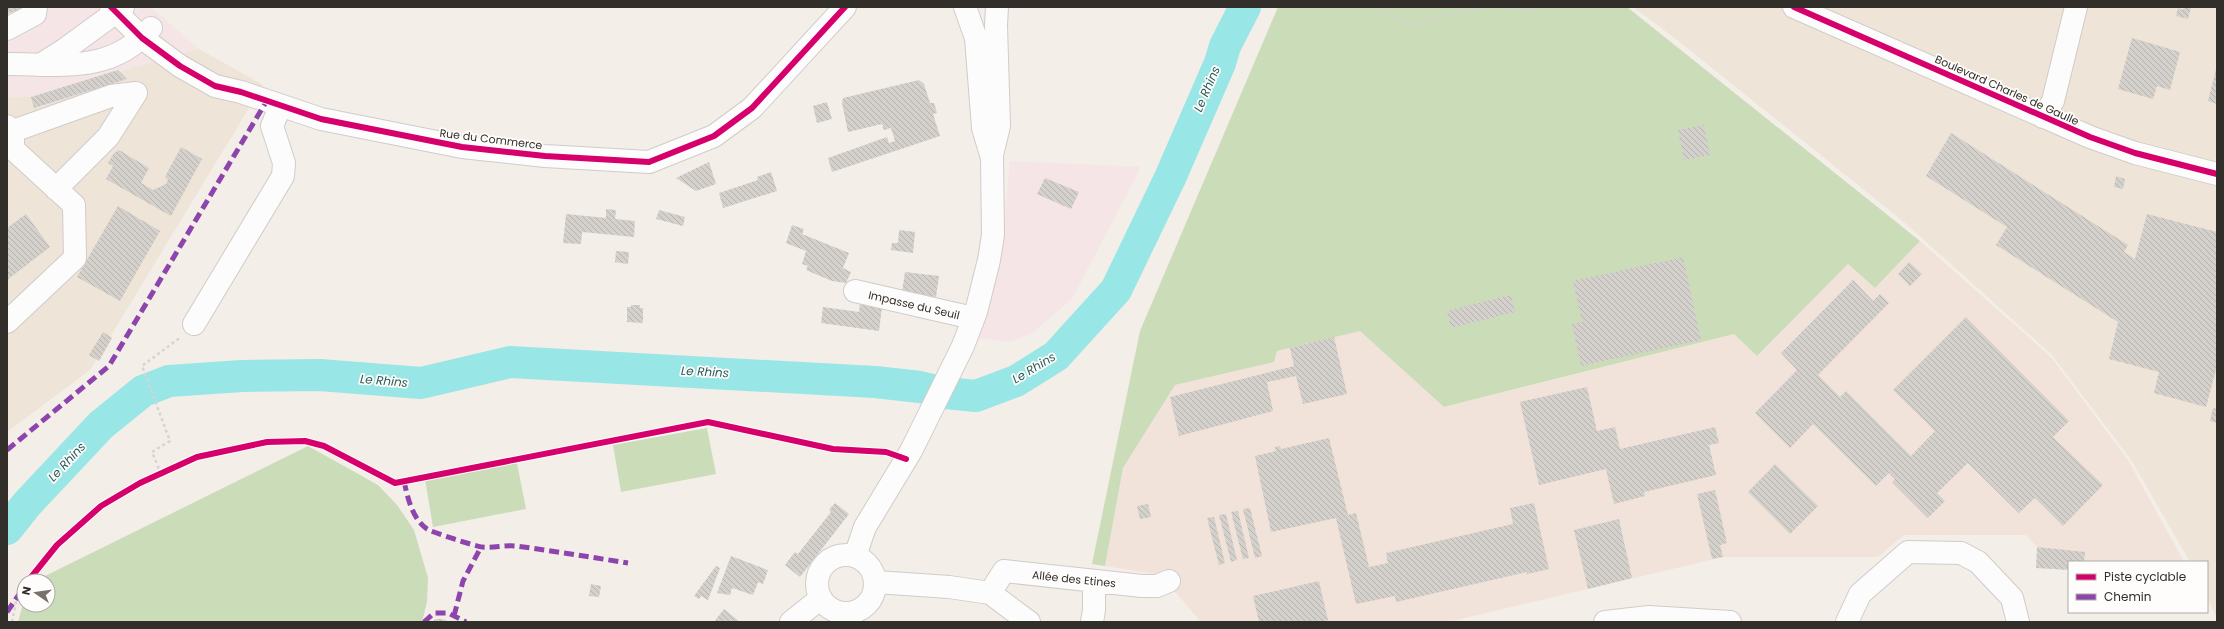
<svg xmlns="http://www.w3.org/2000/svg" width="2224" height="629" font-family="Poppins,sans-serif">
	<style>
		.commercial { fill: #f6e5e7 }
		.built { fill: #eee4d7 }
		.education { fill: #f2e3da }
		.pitch { fill: #cbdcb9 }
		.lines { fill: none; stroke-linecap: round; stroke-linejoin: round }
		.river { stroke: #99e6e6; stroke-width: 32 }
		.building { fill: url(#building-back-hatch) }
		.minor-casing { stroke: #d0ccc8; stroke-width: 24 }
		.major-casing { stroke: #d0ccc8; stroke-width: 24 }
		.path { stroke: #d6d4d3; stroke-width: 2.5; stroke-dasharray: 3 3; stroke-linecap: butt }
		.minor { stroke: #fdfcfc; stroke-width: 22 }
		.major { stroke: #fdfcfc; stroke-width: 22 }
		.quiet { stroke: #8e44ad; stroke-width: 5; stroke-dasharray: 10 5; stroke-linecap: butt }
		.cycleway-casing { stroke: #fffdfb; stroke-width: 8 }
		.cycleway { stroke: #d6006c; stroke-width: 6 }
		.labels { text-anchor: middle; stroke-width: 3.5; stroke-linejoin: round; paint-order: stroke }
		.street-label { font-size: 11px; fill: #322e2a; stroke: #fffdfb }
		.water-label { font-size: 12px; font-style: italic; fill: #285a5a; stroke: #fffdfb }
	</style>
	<defs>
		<pattern id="building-back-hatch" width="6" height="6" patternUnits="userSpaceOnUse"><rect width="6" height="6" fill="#d4d0cb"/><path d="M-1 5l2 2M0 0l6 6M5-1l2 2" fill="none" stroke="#b6b3ae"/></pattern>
	</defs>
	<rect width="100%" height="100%" fill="#f3eee8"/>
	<!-- commercial -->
	<path class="commercial" d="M7,7H151L199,49L31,97H7Z
		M1010,161L1141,167L1072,299L1032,333L1011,342L978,338L1001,263Z"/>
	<!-- built -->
	<path class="built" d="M1633,7H2217V619L2207,597V562H2190L2132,461L2052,355L1904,222L1676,39Z
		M199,49L263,85L90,370L7,432V97H31Z"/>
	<!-- education -->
	<path class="education" d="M1920,241L2051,357L2128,460L2184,562H2069L2037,547L2026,535H1904L1878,557H1723L1448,622H1201L1161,575L1105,566L1123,468L1175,385L1274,362L1277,351L1360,331L1445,407L1734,334L1757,356L1848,264L1875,288Z"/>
	<!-- pitch -->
	<path class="pitch" d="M1278,7H1627L1920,241L1875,288L1848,264L1757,356L1734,334L1444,407L1360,331L1277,351L1274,362L1175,385L1123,468L1105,566L1092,564L1140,331Z
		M707,428L716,474L621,492L613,445Z
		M308,446L378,485L397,505L414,530L428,578L427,602L422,622H18L24,600V605H48V581H35Z
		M517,463L526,509L433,527L425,479Z"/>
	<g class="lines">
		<!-- river -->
		<path class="river" d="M7,529L26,505L101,425L143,391L169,381L242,376L320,375L421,383L510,362L875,382L920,387L946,393L976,396L1016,381L1056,356L1116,290L1170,178L1220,63L1225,46L1245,7"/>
	</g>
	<!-- building -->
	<path class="building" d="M7,7H28L7,14Z
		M2184,7H2191L2188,19L2176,16L2178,8L2183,10Z
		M2132,38L2180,52L2170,90L2157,86L2153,99L2118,89Z
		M2216,69H2217V104L2208,101Z
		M118,70L127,79L34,108L31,97Z
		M919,80L924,84L930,103H934L937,113L933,114L940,136L832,172L828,158L887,137L889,143L895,141L891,128L884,130L882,124L848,132L842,103L843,98Z
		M827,102L832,119L817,123L813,106Z
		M1704,125L1710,155L1684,160L1678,130Z
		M1951,133L2128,245L2124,252L2135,259L2147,214L2217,232V366L2206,407L2154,393L2159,372L2109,359L2118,322L1996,245L2007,227L1926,176Z
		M181,147L202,159L171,216L106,179L113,166L108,163L114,153L119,150L149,168L141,183L153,190L166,184L168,179L165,177Z
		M709,162L716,184L696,191L676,178Z
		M771,172L777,191L723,208L719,193L758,180L757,177Z
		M2116,176L2125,179L2123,189L2114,187Z
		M1045,178L1079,192L1071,209L1037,194Z
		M118,206L160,231L120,301L77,277Z
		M606,209L616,210L615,219L635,221L634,237L582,232L581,244L563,243L566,214L606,218Z
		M659,210L685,217L683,226L656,219Z
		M26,214L50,247L7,280V228Z
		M792,225L804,229L802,234L849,253L843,268L851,272L846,283L832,281L806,270L808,266L802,264L806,251L786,243Z
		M899,230L915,232L913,253L891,250L892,243H898Z
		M616,251L629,252L628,264L615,262Z
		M1683,257L1701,340L1581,366L1572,324L1582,322L1573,281Z
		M1909,262L1922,274L1910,286L1898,274Z
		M905,272L939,276L936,297L902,292Z
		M1853,280L1873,301L1880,294L1889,303L1818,375L1840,397L1846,391L1911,456L1935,431L1893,390L1966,317L2069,421L2053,437L2103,485L2063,526L2035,498L2019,513L1968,463L1937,493L1945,501L1928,518L1892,482L1895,479L1889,473L1876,486L1813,424L1790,448L1755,413L1797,370L1781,353Z
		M1511,295L1515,312L1451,328L1447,311Z
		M860,304L882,307L879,331L821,323L823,307L859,312Z
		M631,305H640V308H643V323L627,322V307H631Z
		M103,332L112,338L99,361L89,355Z
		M1334,337L1347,394L1303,404L1296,376L1267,382L1273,411L1179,436L1170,397L1294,366L1290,348Z
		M1587,387L1597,431L1615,427L1620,449L1715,427L1719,443L1709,445L1716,475L1644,492L1645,496L1614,504L1606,469L1539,485L1520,402Z
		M2213,408L2217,409V423L2210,421Z
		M1329,438L1348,515L1356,513L1369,567L1388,563L1386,553L1513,524L1510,508L1534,503L1549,569L1527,574V572L1396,602L1395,596L1356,604L1336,518L1271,532L1255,456L1276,451L1275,447L1280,446L1281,449Z
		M1775,464L1818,506L1790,534L1748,492Z
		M1715,490L1727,543L1720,545L1723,557L1712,559L1697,494Z
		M835,503L849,514L800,577L785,565L795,552L798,554L831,512L829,510Z
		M1148,504L1151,517L1140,519L1137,506Z
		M1250,508L1262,556L1255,558L1243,509Z
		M1238,511L1249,558L1243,559L1231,512Z
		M1226,514L1237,560L1231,562L1219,515Z
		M1214,517L1225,563L1219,565L1207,518Z
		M1619,519L1632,578L1588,589L1574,530Z
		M2037,547L2085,552L2084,562H2069V570L2036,568Z
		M731,556L768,570L763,584L758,582L753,595L732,588L730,595L717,593Z
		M716,566L720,568L708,600L701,596L699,599L694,596Z
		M1319,581L1328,620L1321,622H1259L1253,596Z
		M591,584L601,586L599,597L589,596Z
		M724,609L740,622H714Z
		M436,619H442L450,622H431Z"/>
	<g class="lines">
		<defs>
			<path id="minor" d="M111,7L142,38L180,66L215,86L241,92L321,119L462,147L545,156L649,162L714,136L752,108L845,7
				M1794,7L2090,137L2135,153L2217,174
				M7,29L35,14L36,7
				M7,64C61,64 111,74 151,28
				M40,65L64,50L123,7
				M2043,117L2053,101L2076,7
				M7,126L13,131V149L74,205L75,258L7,322
				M13,131L111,96L136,93L108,137L56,189
				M855,291L973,318
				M194,324L283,176L284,163L272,126L280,107
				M876,582L949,587L990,593L1029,622
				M990,593L1004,571L1142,586H1157L1169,581
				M850,613L851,622
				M1092,622L1094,610V581
				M1605,622L1649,617L1730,622
				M1847,622L1860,594L1908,552L1961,553L1978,562L2012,598L2018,622"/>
			<path id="major" d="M992,155L999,126L996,25L997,7
				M817 584a29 29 0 1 1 58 0a29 29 0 1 1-58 0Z
				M855,556L865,527L911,451L963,346L976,312L989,260L993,235L992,158L983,128L976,38L965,7
				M791,622L821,598"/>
		</defs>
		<!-- minor casing -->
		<use href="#minor" class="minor-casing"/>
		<!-- major casing -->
		<use href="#major" class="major-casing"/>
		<!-- path -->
		<path class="path" d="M1369,7L1410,24L1485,7
			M1505,7L1536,11
			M161,474L152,452L170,441L142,366L181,337
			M12,622L17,597"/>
		<!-- minor -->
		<use href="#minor" class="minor"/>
		<!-- major -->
		<use href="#major" class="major"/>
		<!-- quiet -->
		<path class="quiet" d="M7,450L109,366L266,102
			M404,481C408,499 412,518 427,529C431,532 478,547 482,547C494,548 504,545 516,546C553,551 590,557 628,563
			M7,612L24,587
			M454,616L463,581L481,547
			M424,622L434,613H448L466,622"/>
		<defs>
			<path id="cycleway" d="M111,7L142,38L180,66L215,86L241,92L321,119L462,147L545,156L649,162L714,136L752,108L845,7
				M1794,7L2090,137L2135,153L2217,174
				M28,581L57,545L101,506L140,483L197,457L267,442L305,441L324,446L395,483L708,422L833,449L886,452L906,459"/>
		</defs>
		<!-- cycleway casing -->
		<use href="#cycleway" class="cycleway-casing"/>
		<!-- cycleway -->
		<use href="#cycleway" class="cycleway"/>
	</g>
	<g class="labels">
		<!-- street labels -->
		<g class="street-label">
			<text transform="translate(2007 90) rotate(24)" y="4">Boulevard Charles de Gaulle</text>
			<text transform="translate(491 139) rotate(7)" y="4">Rue du Commerce</text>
			<text transform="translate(914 305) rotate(13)" y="4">Impasse du Seuil</text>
			<text transform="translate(1074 579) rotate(6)" y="4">Allée des Etines</text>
		</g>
		<!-- water labels -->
		<g class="water-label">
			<text transform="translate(1207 89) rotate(-67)" y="4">Le Rhins</text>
			<text transform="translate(1034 368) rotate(-31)" y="4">Le Rhins</text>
			<text transform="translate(705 372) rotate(3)" y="4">Le Rhins</text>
			<text transform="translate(384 381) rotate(5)" y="4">Le Rhins</text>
			<text transform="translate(67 462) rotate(-47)" y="4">Le Rhins</text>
		</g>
	</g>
	<!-- border -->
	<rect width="2224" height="629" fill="none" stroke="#322e2a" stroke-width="16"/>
	<!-- legend -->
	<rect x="2068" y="561" width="140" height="52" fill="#fffdfb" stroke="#adaaa7"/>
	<rect x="2076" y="574" width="20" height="6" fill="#d6006c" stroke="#adaaa7"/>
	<text x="2104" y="581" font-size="12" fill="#322e2a">Piste cyclable</text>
	<rect x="2076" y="594" width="20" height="6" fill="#8e44ad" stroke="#adaaa7"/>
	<text x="2104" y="601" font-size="12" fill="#322e2a">Chemin</text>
	<!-- north arrow -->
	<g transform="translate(36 593) rotate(283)"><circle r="19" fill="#fffdfb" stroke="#adaaa7"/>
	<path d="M0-3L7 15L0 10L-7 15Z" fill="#76716c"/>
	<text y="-6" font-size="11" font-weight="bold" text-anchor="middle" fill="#322e2a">N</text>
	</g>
</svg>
